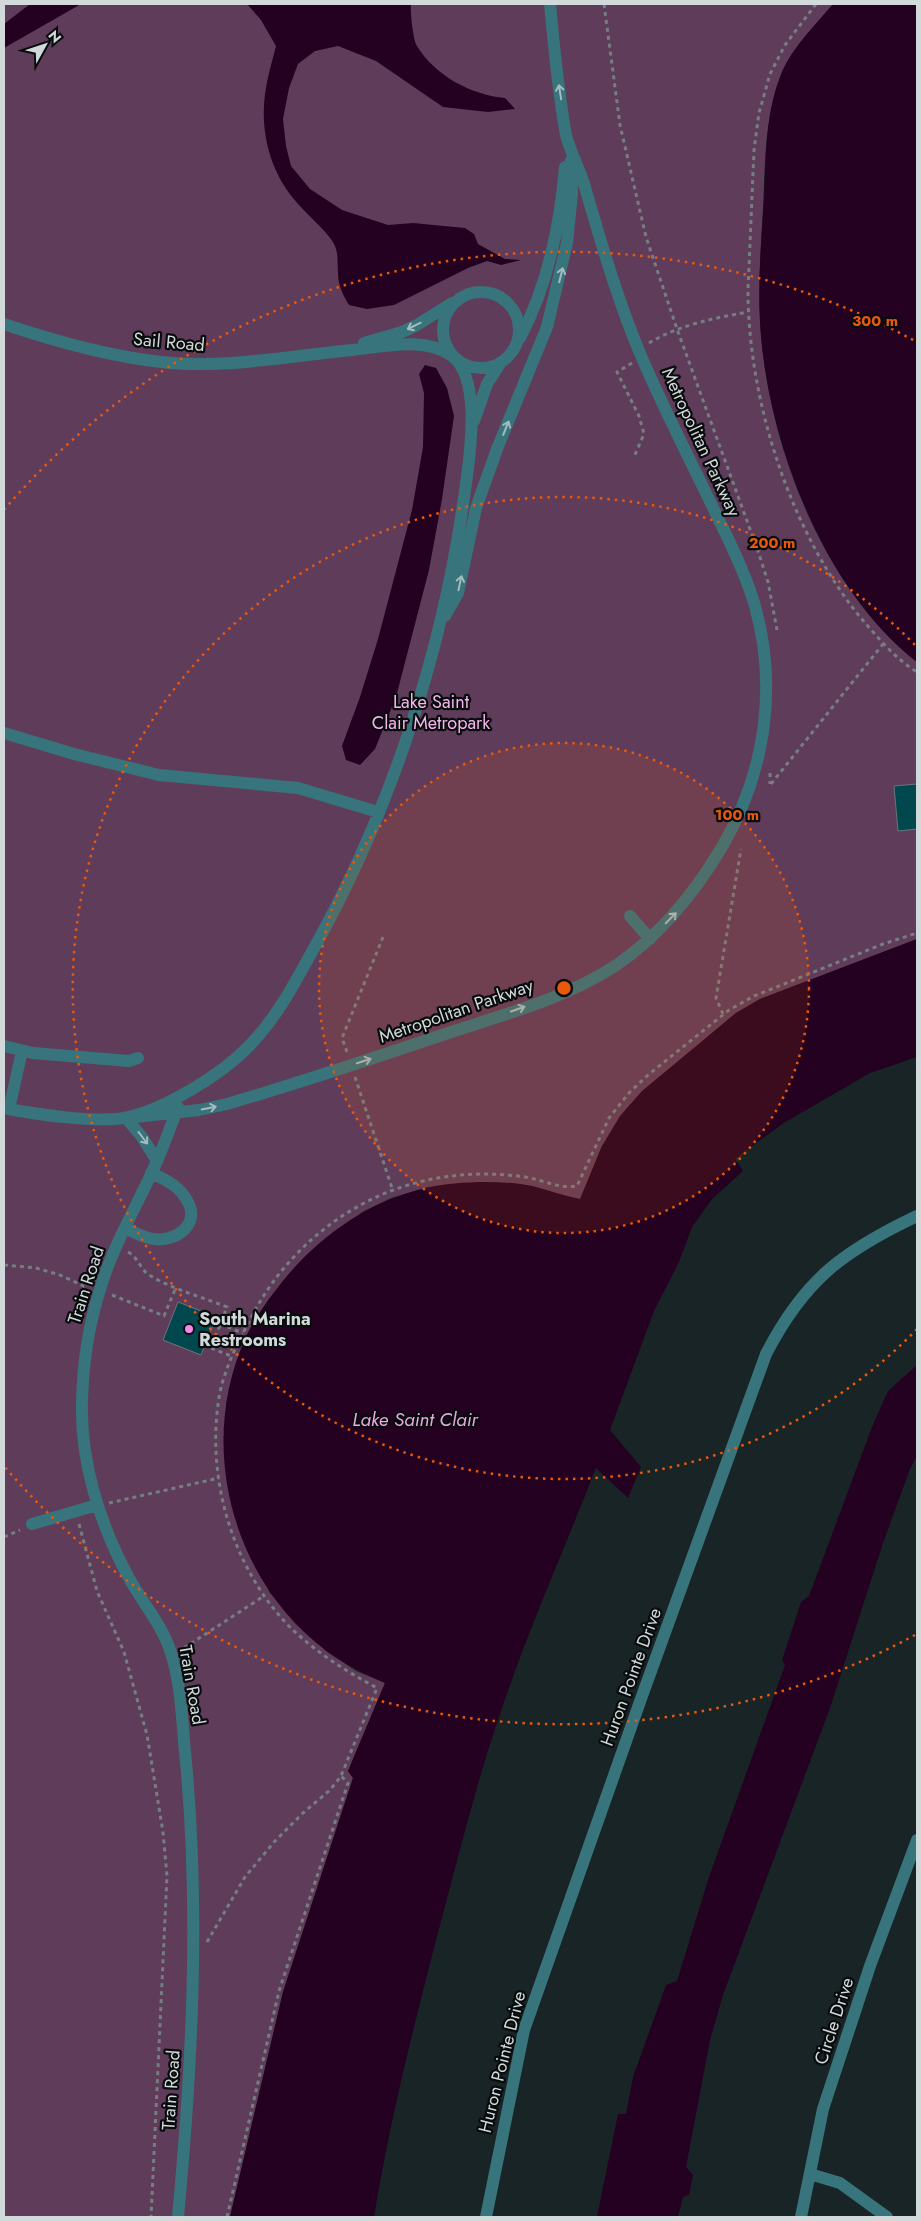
<svg xmlns="http://www.w3.org/2000/svg" width="921" height="2221" font-family="Jost,sans-serif">
	<style>
		.green { fill: #603c5b }
		.water { fill: #240121 }
		.building { fill: #00474e; stroke: #697677 }
		.lines { fill: none; stroke-linecap: round; stroke-linejoin: round }
		.path { stroke: #757e80; stroke-width: 3; stroke-dasharray: 4 4; stroke-linecap: butt }
		.minor { stroke: #38747b; stroke-width: 12 }
		.oneway { stroke: #a4bbbe }
		.ring { fill: none; stroke: #e8590c; stroke-width: 2.5; stroke-dasharray: 2.5 5 }
		.poi-dot { fill: #f788eb; stroke: #080c0d; stroke-width: 2 }
		.labels { text-anchor: middle; stroke-width: 4.5; stroke-linejoin: round; paint-order: stroke }
		.street-label { font-size: 18px; fill: #d2d9da; stroke: #080c0d }
		.park-label { font-size: 18px; fill: #f8b4ef; stroke: #080c0d }
		.poi-label { font-size: 18px; font-weight: bold; fill: #d2d9da; stroke: #080c0d; text-anchor: start }
		.water-label { font-size: 19px; font-style: italic; fill: #eba7e2; stroke: #080c0d }
		.centre { fill: #e8590c; stroke: #080c0d; stroke-width: 2.5 }
		.ring-label { font-size: 15px; text-anchor: middle; font-weight: bold; fill: #e8590c; stroke: #080c0d; stroke-width: 4.5; stroke-linejoin: round; paint-order: stroke }
	</style>
	<rect width="100%" height="100%" fill="#192426"/>
	<!-- green -->
	<path class="green" d="M4,4H833C821,18 808,32 797,47C789,59 778,85 774,99C764,134 765,172 763,208C761,246 758,283 760,321C766,440 822,588 917,662V939L760,999L736,1013L706,1038L602,1146L580,1200L531,1186L499,1183L428,1187L391,1198L362,1212L296,1266L269,1299L246,1336L235,1368L226,1404L269,1592L299,1625L326,1651L356,1671L385,1683L348,1771L353,1778L283,1992L230,2217H4Z"/>
	<!-- water -->
	<path class="water" d="M30,4H81L4,48V24Z
		M247,4H411C410,11 413,40 417,46C435,76 472,95 505,98L515,109L488,112L443,107L376,61L338,46L315,51L298,64L289,88L283,119L286,146L291,166L310,189L342,210L388,225L413,223L465,228L474,234L478,244L505,259L521,260L501,265L487,261L468,268L394,305L367,309L349,305C343,295 338,285 338,273C337,263 339,254 334,244C329,233 302,210 293,198C270,170 260,131 265,94C267,78 272,62 276,46L261,20Z
		M833,4H917V662C823,589 766,438 760,321C758,281 761,240 764,200C766,160 765,115 780,77C790,49 815,26 833,4Z
		M425,365L436,368L447,388L454,416L442,499L429,570L396,697L375,749L360,765L346,760L342,746L360,697L378,639L412,510L423,447L424,393L419,374Z
		M917,939V1057L870,1073L782,1124L735,1159L743,1171L712,1199L692,1227L679,1262L654,1311L610,1430L641,1467L628,1498L596,1468C564,1550 528,1630 500,1714C476,1784 458,1858 439,1929C414,2024 390,2120 374,2217H230L283,1992L353,1778L348,1771L385,1683C365,1674 346,1665 328,1652C232,1582 196,1445 246,1337C255,1317 269,1299 282,1282C319,1236 369,1201 426,1188C457,1181 502,1180 532,1186C548,1190 564,1196 580,1199L602,1146L620,1116L642,1091L736,1013L760,999Z
		M917,1365V1456L910,1469L883,1543L830,1708L723,1995L710,2040L686,2167L693,2175L689,2195L683,2197L678,2217H597L618,2114H626L633,2077L666,1985L677,1981L709,1877L785,1665L782,1660L801,1602L809,1596L872,1427L888,1391Z"/>
	<!-- building -->
	<path class="building" d="M917,784V829L898,831L894,786Z
		M178,1302L216,1317L201,1355L163,1340Z"/>
	<g class="lines">
		<!-- path -->
		<path class="path" d="M604,4L620,125L646,237L677,329L758,551L768,582L777,630
			M816,4L785,45L770,74L759,113L754,150L748,290C748,402 792,537 865,623C881,641 897,660 917,672
			M649,343C679,325 714,318 748,312
			M632,363L617,372L639,416L644,434L634,457
			M770,773V784
			M771,784L883,644
			M723,1014L716,998L741,849
			M347,1052L342,1038L383,937
			M355,1077L393,1191
			M128,1252C138,1257 140,1269 149,1275C172,1289 202,1297 227,1307L211,1348L231,1356
			M4,1265L36,1268L60,1275L88,1288
			M112,1295L164,1316L176,1287
			M220,1324L243,1333
			M109,1503L219,1478
			M79,1524L97,1591L124,1652L147,1735L163,1832L167,1876L151,2217
			M4,1537L20,1530
			M184,1648L264,1596
			M207,1942L245,1877L275,1841L303,1813L330,1790L341,1776L377,1688C344,1670 312,1650 286,1623C230,1563 205,1473 220,1392C226,1365 239,1340 252,1316C283,1256 338,1208 402,1187C441,1174 484,1171 525,1177C543,1180 559,1189 577,1186L609,1118L629,1093L648,1075L729,1010L754,996L883,944L917,933
			M227,2217L279,1991L348,1783L341,1776"/>
		<!-- minor -->
		<path class="minor" d="M443 330a38 38 0 1 1 76 0a38 38 0 1 1-76 0Z
			M4,324C54,341 108,356 161,362C224,369 289,356 352,350C382,347 425,336 452,356C480,377 471,446 467,476C446,641 394,805 313,950C294,984 276,1019 248,1047C222,1074 165,1109 128,1117C101,1124 33,1114 4,1108
			M520,338C548,285 560,226 565,167
			M364,343L402,332L417,325L452,303
			M474,421L487,384L501,362
			M445,616L458,593L476,508L497,449L547,327L567,243L572,194L571,160
			M4,733L74,754L159,775L298,788L378,812
			M630,916L650,939
			M4,1046L33,1053L129,1061L138,1058
			M9,1109L22,1051
			M126,1118L199,1110L227,1104C302,1082 377,1057 451,1032C506,1014 566,998 615,966C661,935 694,894 722,847C765,773 778,689 755,606C746,575 732,546 718,518C693,465 665,412 642,358C618,302 601,242 584,184C579,167 570,152 566,135C558,92 554,48 550,4
			M126,1118L142,1137L157,1161
			M125,1228C134,1232 144,1238 154,1239C173,1242 199,1227 189,1204C181,1187 167,1180 151,1173
			M32,1524L97,1505
			M810,2174L840,2183L887,2217
			M178,2217C192,2066 200,1914 186,1762C182,1726 182,1687 171,1653C163,1626 142,1602 129,1578C100,1525 80,1461 82,1401C83,1364 88,1328 99,1293C112,1246 138,1205 157,1161C165,1143 171,1125 178,1107
			M486,2217L524,2030L642,1696L766,1354C804,1280 843,1251 917,1216
			M801,2217L823,2109L870,1966L917,1840"/>
	</g>
	<!-- one-way arrows -->
	<defs><path id="oneway-shaft" d="M-6 0H5M1.5-3L5.5 0L1.5 3" fill="none" stroke-width="1.6" stroke-linecap="round" stroke-linejoin="round" transform="scale(1.25)"/></defs>
	<g class="oneway">
		<use href="#oneway-shaft" transform="translate(560 92) rotate(-99)"/>
		<use href="#oneway-shaft" transform="translate(561 275) rotate(-76)"/>
		<use href="#oneway-shaft" transform="translate(414 326) rotate(154)"/>
		<use href="#oneway-shaft" transform="translate(506 428) rotate(-68)"/>
		<use href="#oneway-shaft" transform="translate(460 583) rotate(-78)"/>
		<use href="#oneway-shaft" transform="translate(671 918) rotate(-45)"/>
		<use href="#oneway-shaft" transform="translate(518 1009) rotate(-19)"/>
		<use href="#oneway-shaft" transform="translate(364 1061) rotate(-18)"/>
		<use href="#oneway-shaft" transform="translate(209 1108) rotate(-11)"/>
		<use href="#oneway-shaft" transform="translate(143 1138) rotate(53)"/>
	</g>
	<!-- distance rings -->
	<circle cx="564" cy="988" r="245" fill="#e8590c" fill-opacity=".12"/>
	<g class="ring">
		<circle cx="564" cy="988" r="245"/>
		<path d="M917 1329A491 491 0 1 1 917 647"/>
		<path d="M915 1635A736 736 0 0 1 4 1466M4 510A736 736 0 0 1 915 341"/>
	</g>
	<!-- markers -->
	<circle class="poi-dot" cx="189" cy="1329" r="5"/>
	<g class="labels">
		<!-- street labels -->
		<g class="street-label">
			<text transform="translate(169 342) rotate(5)" y="6">Sail Road</text>
			<text transform="translate(701 442) rotate(65)" y="6">Metropolitan Parkway</text>
			<text transform="translate(456 1011) rotate(-19)" y="6">Metropolitan Parkway</text>
			<text transform="translate(86 1285) rotate(-72)" y="6">Train Road</text>
			<text transform="translate(631 1677) rotate(-70)" y="6">Huron Pointe Drive</text>
			<text transform="translate(192 1685) rotate(80)" y="6">Train Road</text>
			<text transform="translate(834 2021) rotate(-72)" y="6">Circle Drive</text>
			<text transform="translate(502 2062) rotate(-76)" y="6">Huron Pointe Drive</text>
			<text transform="translate(171 2090) rotate(-86)" y="6">Train Road</text>
		</g>
		<!-- park labels -->
		<g class="park-label">
			<text x="431" y="708">Lake Saint<tspan x="431" dy="21">Clair Metropark</tspan></text>
		</g>
		<!-- poi labels -->
		<g class="poi-label">
			<text x="199" y="1325">South Marina<tspan x="199" dy="21">Restrooms</tspan></text>
		</g>
		<!-- water labels -->
		<g class="water-label">
			<text x="415" y="1426">Lake Saint Clair</text>
		</g>
	</g>
	<circle cx="564" cy="988" r="8" class="centre"/>
	<g class="ring-label">
		<text x="875" y="326">300 m</text>
		<text x="772" y="548">200 m</text>
		<text x="737" y="820">100 m</text>
	</g>
	<!-- border -->
	<rect width="921" height="2221" fill="none" stroke="#d2d9da" stroke-width="10"/>
	<!-- north arrow -->
	<g transform="translate(45 45) rotate(50)" stroke="#080c0d" stroke-width="4" paint-order="stroke">
	<path d="M0-4L9 19L0 12L-9 19Z" fill="#d2d9da"/>
	<text y="-8" font-size="14" font-weight="bold" text-anchor="middle" fill="#d2d9da">N</text>
	</g>
</svg>
